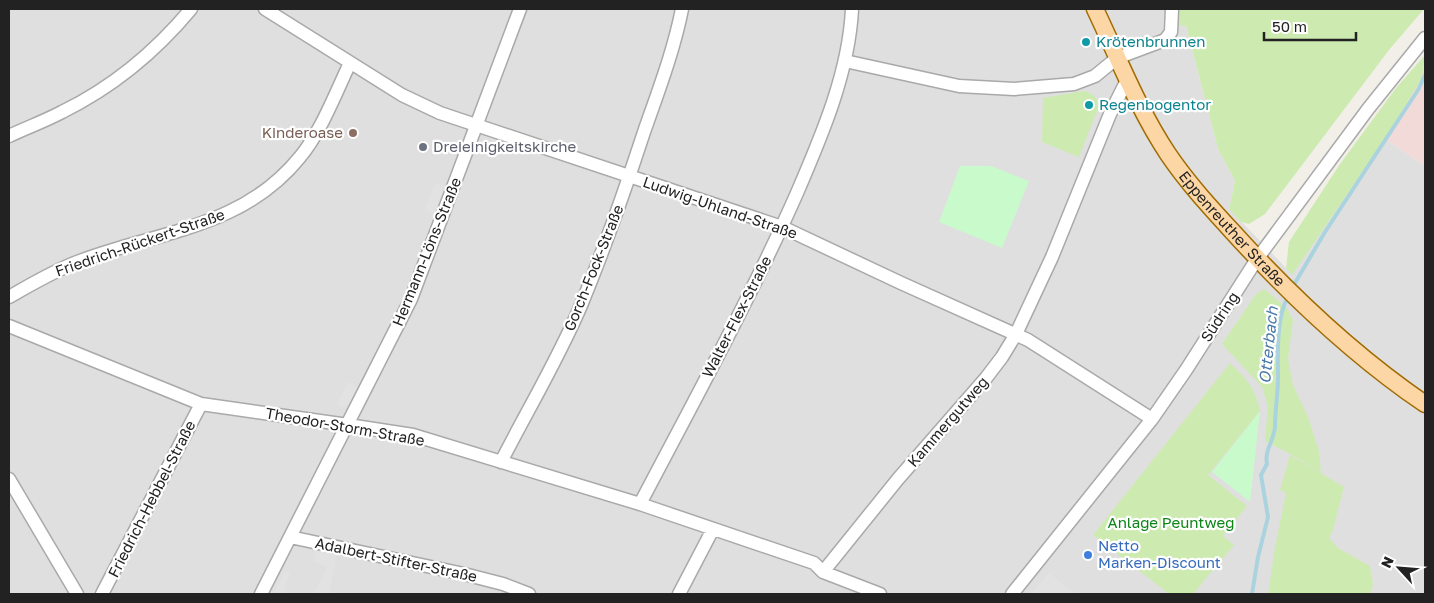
<svg xmlns="http://www.w3.org/2000/svg" width="1434" height="603" font-family="'Golos Text',sans-serif">
	<style>
		.residential { fill: #e0dfdf }
		.commercial { fill: #f2dad9 }
		.grass { fill: #cdebb0 }
		.park { fill: #c8facc }
		.parking { fill: #e2e2e2 }
		.lines { fill: none; stroke-linecap: round; stroke-linejoin: round }
		.stream { stroke: #aad3df; stroke-width: 4 }
		.minor-casing { stroke: #a9a9a9; stroke-width: 15 }
		.major-casing { stroke: #a06b00; stroke-width: 19 }
		.minor { stroke: #fff; stroke-width: 12 }
		.major { stroke: #fcd6a4; stroke-width: 16 }
		.culture-dot { fill: #0f9aa8; stroke: #fff; stroke-width: 2 }
		.education-dot { fill: #8d6e63; stroke: #fff; stroke-width: 2 }
		.worship-dot { fill: #6b7280; stroke: #fff; stroke-width: 2 }
		.shop-dot { fill: #3f7fe0; stroke: #fff; stroke-width: 2 }
		.labels { text-anchor: middle; stroke-width: 4.5; stroke-linejoin: round; paint-order: stroke }
		.culture-label { font-size: 15px; fill: #0d838f; stroke: #fff; text-anchor: start }
		.education-label { font-size: 15px; fill: #785e54; stroke: #fff; text-anchor: end }
		.worship-label { font-size: 15px; fill: #5b616d; stroke: #fff; text-anchor: start }
		.street-label { font-size: 15px; fill: #222; stroke: #fff }
		.park-label { font-size: 15px; fill: #0c8416; stroke: #fff }
		.shop-label { font-size: 15px; fill: #366cbe; stroke: #fff; text-anchor: start }
		.water-label { font-size: 16px; font-style: italic; fill: #4a7aab; stroke: #fff }
	</style>
	<rect width="100%" height="100%" fill="#f2efe9"/>
	<!-- residential -->
	<path class="residential" d="M9,9H1176L1186,26L1218,149L1235,181L1229,209L1292,274L1385,139L1425,166V594H9Z"/>
	<!-- commercial -->
	<path class="commercial" d="M1425,56V166L1385,139L1422,78Z"/>
	<!-- grass -->
	<path class="grass" d="M1176,9H1424L1389,50L1265,214L1249,224L1241,222L1229,209L1235,181L1218,149L1186,26L1174,25Z
		M1425,55L1422,78L1385,139L1292,275L1286,268L1289,242L1340,164L1396,88Z
		M1083,91C1093,93 1098,97 1098,108L1079,157L1042,142L1043,98Z
		M1264,289L1287,308L1293,320L1288,359L1293,385L1308,417L1319,451L1321,473L1292,455L1265,441L1268,407L1262,387L1222,344L1256,294Z
		M1230,363C1247,379 1255,388 1260,411L1208,475L1247,506L1223,536L1234,545L1193,594H1169L1093,535Z
		M1290,455L1344,487L1333,530L1329,538L1338,548L1370,566L1373,584L1370,594H1268L1275,547L1286,493L1280,490Z"/>
	<!-- park -->
	<path class="park" d="M960,166H991L1029,181L1002,248L939,222Z
		M1260,411L1250,502L1212,472Z"/>
	<!-- parking -->
	<path class="parking" d="M435,183L444,186L434,213L425,210Z
		M349,382L357,387L349,404L342,408L336,405Z
		M316,549L337,553L329,594H314L327,567L314,561Z
		M285,571L290,574L284,588L286,589L284,594H273Z
		M1049,573L1075,594H1031Z"/>
	<g class="lines">
		<!-- stream -->
		<path class="stream" d="M1292,288L1325,232L1418,90L1425,75
			M1252,594L1258,557L1268,517L1261,475L1267,464C1264,451 1274,440 1275,427C1275,410 1278,393 1278,377C1278,353 1276,317 1288,297"/>
		<defs>
			<path id="minor" d="M265,9L402,95L440,113L782,227L901,283L1028,340L1152,419
				M845,61L959,86L1014,89L1074,84L1095,76L1117,58L1165,40L1171,32L1172,9
				M9,136C26,128 45,121 62,112C111,88 156,51 191,9
				M9,297C32,284 55,270 80,261C159,231 243,228 300,157C321,132 336,92 350,63
				M9,326L201,404L348,425L413,435L640,504L814,563L823,572L880,594
				M501,462C528,409 559,358 582,303C605,247 625,190 644,132C658,92 674,50 682,9
				M9,479L77,594
				M640,504C694,401 750,299 797,193C822,135 849,72 852,9
				M290,537L464,574L503,584L529,594
				M823,572L898,479L986,378L1002,357L1016,334L1052,257L1110,114L1124,86L1128,82
				M102,594L201,404
				M261,594L411,299L520,9
				M679,594L713,529
				M1012,594L1152,419L1186,370L1257,259L1368,109L1425,38"/>
			<g id="major">
				<path id="s1" d="M1095,9C1118,57 1138,109 1168,154C1187,182 1208,205 1231,230C1289,294 1353,355 1425,404"/>
			</g>
		</defs>
		<!-- minor casing -->
		<use href="#minor" class="minor-casing"/>
		<!-- major casing -->
		<use href="#major" class="major-casing"/>
		<!-- minor -->
		<use href="#minor" class="minor"/>
		<!-- major -->
		<use href="#major" class="major"/>
	</g>
	<!-- markers -->
	<g class="culture-dot">
		<circle cx="1086" cy="42" r="5"/>
		<circle cx="1089" cy="105" r="5"/>
	</g>
	<circle class="education-dot" cx="353" cy="133" r="5"/>
	<circle class="worship-dot" cx="423" cy="147" r="5"/>
	<circle class="shop-dot" cx="1088" cy="555" r="5"/>
	<g class="labels">
		<!-- culture labels -->
		<g class="culture-label">
			<text x="1096" y="47">Krötenbrunnen</text>
			<text x="1099" y="110">Regenbogentor</text>
		</g>
		<!-- education labels -->
		<g class="education-label">
			<text x="343" y="138">Kinderoase</text>
		</g>
		<!-- worship labels -->
		<g class="worship-label">
			<text x="433" y="152">Dreieinigkeitskirche</text>
		</g>
		<!-- street labels -->
		<g class="street-label">
			<text transform="translate(720 208) rotate(19)" y="5">Ludwig-Uhland-Straße</text>
			<text dy="5" stroke="none"><textPath href="#s1" startOffset="261">Eppenreuther Straße</textPath></text>
			<text transform="translate(140 243) rotate(-19)" y="5">Friedrich-Rückert-Straße</text>
			<text transform="translate(427 252) rotate(-68)" y="5">Hermann-Löns-Straße</text>
			<text transform="translate(594 268) rotate(-68)" y="5">Gorch-Fock-Straße</text>
			<text transform="translate(737 317) rotate(-63)" y="5">Walter-Flex-Straße</text>
			<text transform="translate(1220 317) rotate(-57)" y="5">Südring</text>
			<text transform="translate(948 422) rotate(-49)" y="5">Kammergutweg</text>
			<text transform="translate(345 427) rotate(10)" y="5">Theodor-Storm-Straße</text>
			<text transform="translate(152 499) rotate(-63)" y="5">Friedrich-Hebbel-Straße</text>
			<text transform="translate(396 560) rotate(12)" y="5">Adalbert-Stifter-Straße</text>
		</g>
		<!-- park labels -->
		<g class="park-label">
			<text x="1171" y="528">Anlage Peuntweg</text>
		</g>
		<!-- shop labels -->
		<g class="shop-label">
			<text x="1098" y="551">Netto<tspan x="1098" dy="17">Marken-Discount</tspan></text>
		</g>
		<!-- water labels -->
		<g class="water-label">
			<text transform="translate(1268 345) rotate(-84)" y="6">Otterbach</text>
		</g>
	</g>
	<!-- border -->
	<rect width="1434" height="603" fill="none" stroke="#222222" stroke-width="20"/>
	<!-- north arrow -->
	<g transform="translate(1399 568) rotate(296)" stroke="#ffffff" stroke-width="4" paint-order="stroke">
	<path d="M0-4L9 19L0 12L-9 19Z" fill="#222222"/>
	<text y="-8" font-size="14" font-weight="bold" text-anchor="middle" fill="#222222">N</text>
	</g>
	<!-- scale -->
	<path d="M1264 32v8h92v-8" fill="none" stroke="#222222" stroke-width="2.5"/>
	<text x="1272" y="32" font-size="15" fill="#222222" stroke="#ffffff" stroke-width="4" paint-order="stroke">50 m</text>
</svg>
